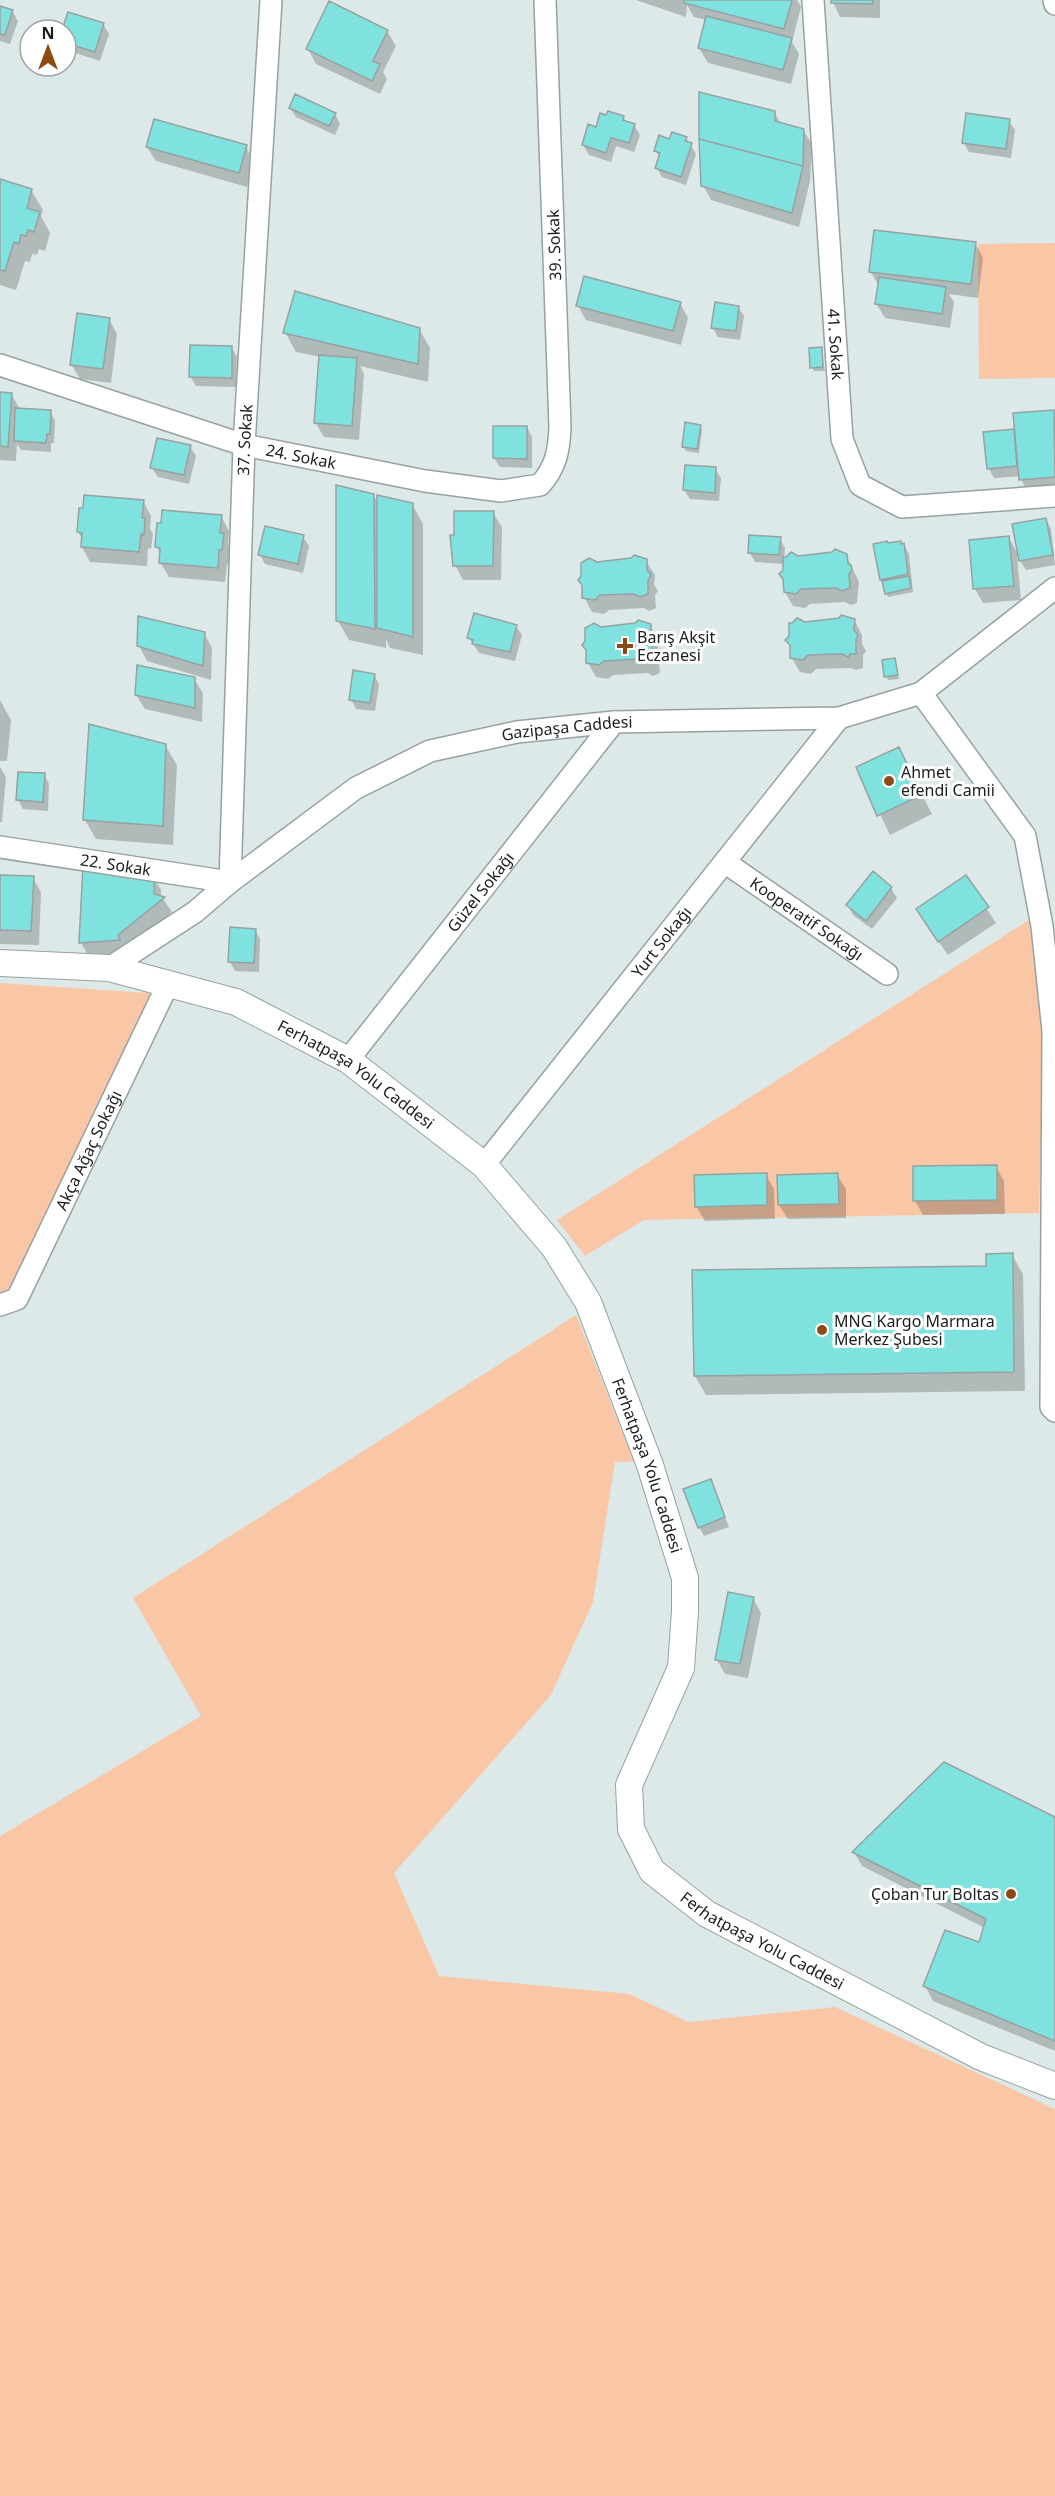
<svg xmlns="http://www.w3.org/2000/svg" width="1055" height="2496" font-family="'Noto Sans',sans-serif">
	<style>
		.green { fill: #f9c7a5 }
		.shadow { fill: #0003 }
		.building { fill: #80e2de; stroke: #95a2a1; stroke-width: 1.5 }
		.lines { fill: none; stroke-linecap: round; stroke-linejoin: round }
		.minor-casing { stroke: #96a2a1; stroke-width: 24 }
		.major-casing { stroke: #96a2a1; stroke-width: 28 }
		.minor { stroke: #fff; stroke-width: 21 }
		.major { stroke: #fff; stroke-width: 26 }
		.poi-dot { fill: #8b4b13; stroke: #fff; stroke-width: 2 }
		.labels { text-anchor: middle; stroke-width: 6; stroke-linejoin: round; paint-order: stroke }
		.street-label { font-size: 16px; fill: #191e1d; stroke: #fff }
		.poi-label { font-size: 16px; fill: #191e1d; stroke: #fff; text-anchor: start }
	</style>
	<rect width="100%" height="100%" fill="#dce9e8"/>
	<!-- green -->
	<path class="green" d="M1055,243V378L979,379L978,244Z
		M1032,918L1044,1032L1039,1213L644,1220L585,1256L557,1220Z
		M0,983L149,993L152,1009L9,1288L0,1296Z
		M576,1315L634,1462H615L593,1602L551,1695L394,1873L439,1976L630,1994L688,2022L835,2007L1055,2109V2496H0V1836L201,1716L133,1598Z"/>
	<!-- shadow -->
	<path class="shadow" d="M636,0H797L801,7L792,42L799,54L791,84L708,63L699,48L707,20L694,17L687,5L686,17Z
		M832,0H880V18L840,17Z
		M0,8L12,11L18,21L10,44L0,41Z
		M103,24L109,34L100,61L66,50V30H64Z
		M387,31L396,46L383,72L387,79L380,94L316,64L308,49Z
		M290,108L335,114L340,124L335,135L296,117Z
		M774,112L781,124L803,130L812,144L810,181L799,227L711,200L703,185Z
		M623,117L626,123L634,125L640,135L634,152L616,146L611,162L589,155L583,145L597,128Z
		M1009,121L1015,130L1011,158L969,152L963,142Z
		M686,138L696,154L686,185L662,177L657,168L660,158L656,151L670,141Z
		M147,147H246L254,161L247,187L156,161Z
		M0,181L31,190L43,210L41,216L50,233L45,251L39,249L37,255L32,254L30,262L25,261L16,290L0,285Z
		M975,243L983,258L978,298L949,294L954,302L950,328L885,318L876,303L879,286L871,272Z
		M680,303L688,318L681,345L586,320L578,306Z
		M738,307L744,316L740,340L718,337L713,328Z
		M109,319L117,334L111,383L80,379L71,364Z
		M419,329L430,348L428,382L360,366L364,374L359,440L324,437L315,422L320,357L296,352L285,332Z
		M232,348L237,357L236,387L196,386L190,376Z
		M821,349L825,371H814L812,367Z
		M0,393L11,394L20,409L50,411L55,421L54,443H51V452L21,450L17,444L16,461L0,460Z
		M1055,411V491L1028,494L1020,476L994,478L989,469L985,433L1016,430L1014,415Z
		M700,426L702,430L699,453L686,451L683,447Z
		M527,427L532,437V468L500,467L494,458Z
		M190,447L196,456L189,484L158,477L152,468Z
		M715,469L721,478L719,501L690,499L684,490Z
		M373,495L378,503L412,504L423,524V655L390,648L386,639V648L349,640L338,621Z
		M143,501L151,516L150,529L153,534L151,549L148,548L147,566L90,562L82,547L83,540L78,532Z
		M493,513L502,527L501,580H463L455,565Z
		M221,516L229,531L228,544L231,549L230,564H227L225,582L169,577L160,562L161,555L157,547Z
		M1046,519L1051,529L1055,565L1026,570L1017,556L1021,600L983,603L975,589L1009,538L1019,556Z
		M303,537L309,546L303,573L265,564L260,555Z
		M780,539L785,548L784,561L841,551L846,555L859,582L857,603L851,605L845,602L810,604L805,608L793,606L785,592L784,564L755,562L750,553Z
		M901,545H904L909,554L913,592L888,597L882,579Z
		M646,561L655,575L654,585L658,591L655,595L656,608L649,611L644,608L609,610L604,614L592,612L584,597L597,563Z
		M854,620L862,635V644L866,651L863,655V668L856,670L851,668L816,669L811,674L800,672L791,657V648L787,640L805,623Z
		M516,626L522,635L515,661L479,653L469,638Z
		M650,626L659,640L658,650L662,656L659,660L660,673L653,676L648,673L613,675L608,679L596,677L588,663L601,629Z
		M204,633L212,648L211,680L147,661L139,646Z
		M895,660L899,679L888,680L886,676Z
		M374,675L379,684L375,711L356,709L351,699Z
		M194,679L203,693L202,722L145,709L136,695Z
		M0,700L11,720L7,761H0Z
		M165,745L177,765L173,845L96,839L85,820Z
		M898,749L932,814L890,835L858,768Z
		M0,767L6,777L2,822H0Z
		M44,774L49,784L48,811L23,809L18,800Z
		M873,873L891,888L897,898L872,929L853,915L848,905Z
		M0,876L33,878L41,892L39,945L0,944Z
		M153,876L161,890V896L172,912L125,950L127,954L89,957L81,943Z
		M966,877L996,923L948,955L926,924Z
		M255,930L260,939L259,972L235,971L230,962Z
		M996,1167L1004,1181L1005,1214L923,1215L915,1201Z
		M766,1175L774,1189L775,1219L705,1221L696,1206Z
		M837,1175L846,1189V1218L788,1219L779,1205Z
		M1012,1255L1023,1274L1025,1391L706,1395L695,1376L988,1267Z
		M710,1481L729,1527L704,1536L699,1527Z
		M753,1598L761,1613L748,1678L725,1674L717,1660Z
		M1055,1819V2051L933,2001L925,1986L980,1943L985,1928L862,1866L854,1852Z"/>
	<!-- building -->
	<path class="building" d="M684,0H792L784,29L684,3Z
		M831,0H873V4L831,3Z
		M329,1L388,30L373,61L380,64L372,81L306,49Z
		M0,6L13,10L5,35L0,34Z
		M68,12L104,23L95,52L66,43V30H62Z
		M706,16L792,38L783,70L698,48Z
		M699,92L775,111V121L804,129L803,166L699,139Z
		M295,94L336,113L329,126L289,108Z
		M608,111L624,116L623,120L635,124L629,143L611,138L606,153L582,145L588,124L596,127L600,113L606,115Z
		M966,113L1010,119L1006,149L962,143Z
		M154,119L247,145L239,173L146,147Z
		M672,132L687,137L685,141L692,143L681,177L655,168L660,153L654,151L659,135L669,139Z
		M699,139L803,166L792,213L701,186Z
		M0,179L32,189L27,208L40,212L34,232L28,230L26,236L21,235L19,244L14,242L5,271L0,270Z
		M874,230L976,242L971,284L869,272Z
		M584,276L681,302L673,331L576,306Z
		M879,277L946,287L942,314L875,304Z
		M295,291L420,328L418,364L283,333Z
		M715,302L739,306L736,331L711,328Z
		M77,313L110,318L103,369L70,365Z
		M190,345L232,346V378L189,377Z
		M822,347L823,367L810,368L809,348Z
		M319,355L357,358L352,426L314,423Z
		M0,392L12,393L8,447L0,446Z
		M15,408L51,410L50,434H47L46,443L14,441Z
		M1054,410L1055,477L1019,480L1013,413Z
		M685,422L701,425L697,449L682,447Z
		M493,426H527V459L493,458Z
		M1014,429L1017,466L987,469L983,432Z
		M157,438L191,445L184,475L150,468Z
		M685,465L716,467L715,493L683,490Z
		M336,485L374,494L375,629L336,621Z
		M84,495L144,500L142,518H145L144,535L141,534L139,552L81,547L82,533L77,532L79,508H83Z
		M377,495L413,503V637L377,628Z
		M162,510L222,515L220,533H224L222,550H219L218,568L159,563L160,548L155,547L157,523H161Z
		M454,511H494L493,566H453L450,535H454Z
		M1046,518L1053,555L1019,561L1012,524Z
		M265,526L304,535L298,564L258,555Z
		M749,535L781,537L779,555L748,553Z
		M1009,536L1014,586L973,589L969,540Z
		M887,541L888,543L901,541V544L904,543L908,574L880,580L873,544Z
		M835,549L847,554L848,564L851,565L852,570L849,574L850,588L842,591L836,588L801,589L796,594L784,592L783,579L779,574L783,570V557H786L791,552L798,556L832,552Z
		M634,555L647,559V570L651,575L648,580V594L640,597L634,594L600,595L595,600L582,598V585L578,580L581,576V563L589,558L597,562L631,558Z
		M909,576L911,588L885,594L882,581Z
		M474,613L517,625L510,652L472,644L473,640L467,638Z
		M841,615L855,619L854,630L858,635L856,640V654H850L848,657L842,654L808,655L803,660L790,658V645L785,640L789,636V623H792L797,618L805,622L839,618Z
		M138,616L205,632L203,666L137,646Z
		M638,620L651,624V635L655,641L652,645L653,659L646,660L645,662L639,659L604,661L599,665L586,663V650L582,645L585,641V628L594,623L601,627L635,623Z
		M895,658L898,675L884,677L882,660Z
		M137,665L195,677V708L135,695Z
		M353,670L375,674L370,703L349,700Z
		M89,724L166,744L163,826L83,820Z
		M899,747L922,795L877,816L856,767Z
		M18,772L45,773L43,802L16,800Z
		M83,865L154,874V894L165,897L118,935L120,940L79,943Z
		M873,871L892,887L866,921L846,905Z
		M0,875L34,876L31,931L0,930Z
		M966,875L989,907L938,942L916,909Z
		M230,927L256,929L254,963L228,962Z
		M997,1165V1200L913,1201V1166Z
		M767,1173V1205L695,1207L694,1175Z
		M838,1173L839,1204L778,1205L777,1175Z
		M1013,1253L1014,1372L694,1376L692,1270L986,1266V1254Z
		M711,1479L725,1517L698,1528L683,1489Z
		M728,1592L754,1597L740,1664L715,1660Z
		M944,1762L1055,1817V2041L923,1986L945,1930L979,1942L986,1919L852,1852Z"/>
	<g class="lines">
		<defs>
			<g id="minor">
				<path id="s1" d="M813,0L842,439L860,485L902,507L1055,496"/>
				<path d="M1054,0L1055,4"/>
				<path id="s2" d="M0,365L244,445L425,481L501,491L540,485C556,467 559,451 560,427L545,0"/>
				<path d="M921,693L1025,836L1042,926L1053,1031L1051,1407L1055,1411"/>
				<path id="s3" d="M0,847L230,882L244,445L271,0"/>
				<path id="s4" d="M726,863L887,974"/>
				<path id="s5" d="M109,968L195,912L230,882L356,788L430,751L517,732L614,722L839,718L921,693L1055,588"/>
				<path id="s6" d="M348,1060L614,722"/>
				<path id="s7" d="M484,1165L839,718"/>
				<path id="s8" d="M0,1305L17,1299L168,984"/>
			</g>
			<g id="major">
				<path id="s9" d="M0,963L109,968L236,1002L348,1060L484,1165L554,1247L588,1302L650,1465L685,1578V1611L681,1668L629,1785L631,1829L652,1871L707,1914L981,2057L1055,2086"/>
			</g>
		</defs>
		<!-- minor casing -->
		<use href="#minor" class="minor-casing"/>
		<!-- major casing -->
		<use href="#major" class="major-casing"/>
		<!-- minor -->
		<use href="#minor" class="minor"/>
		<!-- major -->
		<use href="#major" class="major"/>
	</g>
	<!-- markers -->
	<g class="poi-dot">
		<path d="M622 637h6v6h6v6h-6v6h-6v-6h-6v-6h6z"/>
		<circle cx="889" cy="781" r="6"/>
		<circle cx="822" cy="1330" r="6"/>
		<circle cx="1011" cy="1894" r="6"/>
	</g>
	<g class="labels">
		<!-- street labels -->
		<g class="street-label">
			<text transform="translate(554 245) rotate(-92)" y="6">39. Sokak</text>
			<text dy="6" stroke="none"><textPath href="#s1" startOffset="345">41. Sokak</textPath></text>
			<text dy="6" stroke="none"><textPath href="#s3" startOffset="675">37. Sokak</textPath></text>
			<text dy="6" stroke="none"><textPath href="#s2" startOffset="315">24. Sokak</textPath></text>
			<text dy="6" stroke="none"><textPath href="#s5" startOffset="528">Gazipaşa Caddesi</textPath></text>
			<text dy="6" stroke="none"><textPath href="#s3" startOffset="117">22. Sokak</textPath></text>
			<text dy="6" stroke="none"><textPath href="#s6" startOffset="214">Güzel Sokağı</textPath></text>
			<text dy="6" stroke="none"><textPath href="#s4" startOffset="98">Kooperatif Sokağı</textPath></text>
			<text dy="6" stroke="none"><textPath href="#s7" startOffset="285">Yurt Sokağı</textPath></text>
			<text dy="6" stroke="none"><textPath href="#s9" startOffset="381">Ferhatpaşa Yolu Caddesi</textPath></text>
			<text dy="6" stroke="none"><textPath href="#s8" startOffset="183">Akça Ağaç Sokağı</textPath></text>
			<text dy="6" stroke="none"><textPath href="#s9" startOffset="885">Ferhatpaşa Yolu Caddesi</textPath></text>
			<text dy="6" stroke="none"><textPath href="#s9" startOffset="1444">Ferhatpaşa Yolu Caddesi</textPath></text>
		</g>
		<!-- poi labels -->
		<g class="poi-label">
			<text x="637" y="643">Barış Akşit<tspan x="637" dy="18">Eczanesi</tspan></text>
			<text x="901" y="778">Ahmet<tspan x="901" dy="18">efendi Camii</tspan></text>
			<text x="834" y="1327">MNG Kargo Marmara<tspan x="834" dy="18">Merkez Şubesi</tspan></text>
			<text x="999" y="1900" text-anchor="end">Çoban Tur Boltas</text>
		</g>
	</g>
	<!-- north arrow -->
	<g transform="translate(48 48)"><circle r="28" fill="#ffffff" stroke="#a3a5a5" stroke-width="1.5"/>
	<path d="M0-4.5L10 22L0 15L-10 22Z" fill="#8b4b13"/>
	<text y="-9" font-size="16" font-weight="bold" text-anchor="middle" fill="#191e1d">N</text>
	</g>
</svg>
